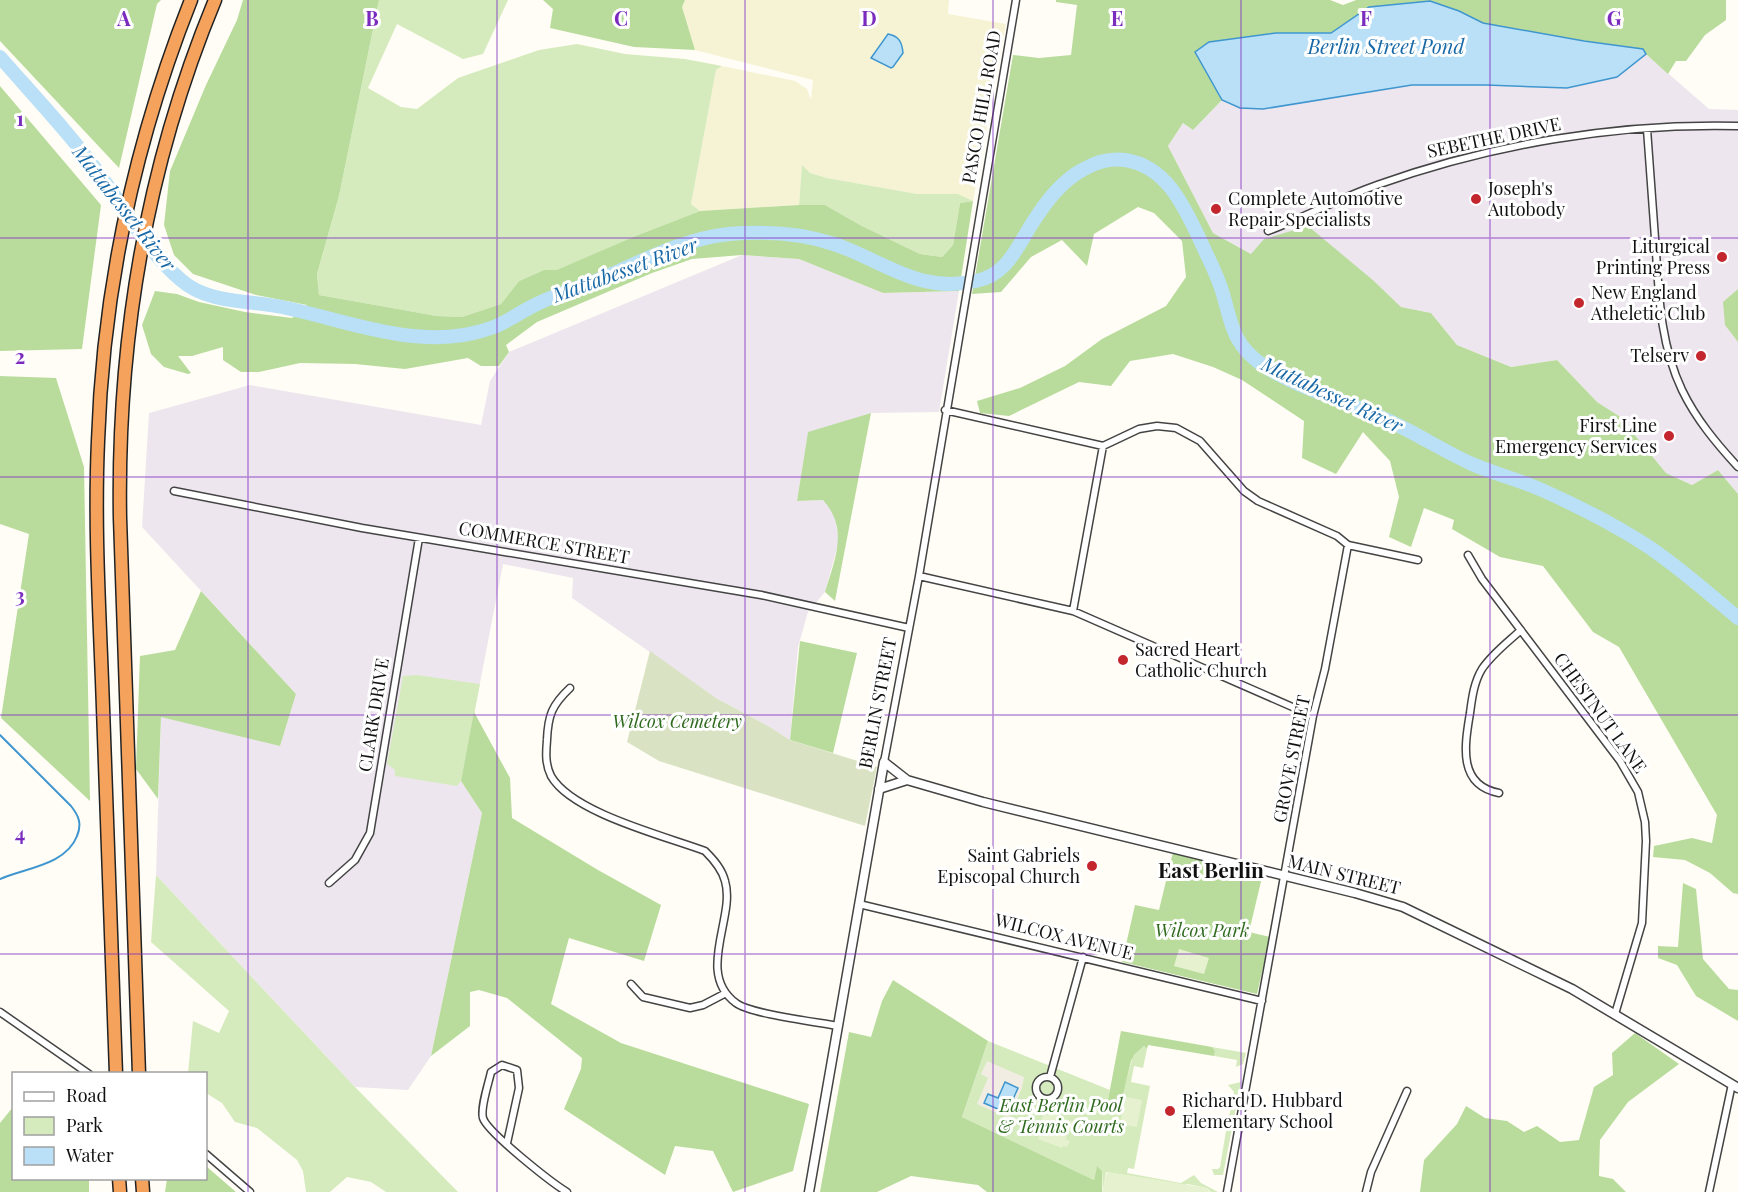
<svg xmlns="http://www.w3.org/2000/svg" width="1738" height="1192" font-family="'Playfair Display',serif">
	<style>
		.industrial { fill: #eee6ef }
		.farmland { fill: #f6f3d4 }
		.green { fill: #d5ebbd }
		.forest { fill: #b9dc9c }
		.cemetery { fill: #d9e3c4 }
		.pitch { fill: #e6f2cf }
		.plaza { fill: #f1ede2 }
		.water { fill: #b9e0f7; stroke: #3f96cf; stroke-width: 1.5 }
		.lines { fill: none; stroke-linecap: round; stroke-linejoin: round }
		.stream { stroke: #3f96cf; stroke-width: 2 }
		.river { stroke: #b9e0f7; stroke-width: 14 }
		.minor-casing { stroke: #444; stroke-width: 9 }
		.tertiary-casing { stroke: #444; stroke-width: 11 }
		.motorway-casing { stroke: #222; stroke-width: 15 }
		.minor { stroke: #fff; stroke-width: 6 }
		.tertiary { stroke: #fff; stroke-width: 8 }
		.motorway { stroke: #f5a25d; stroke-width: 12 }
		.grid { fill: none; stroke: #7b2cbf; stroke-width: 1.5; stroke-opacity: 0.55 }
		.poi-dot { fill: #c4262e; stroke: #fff; stroke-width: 2 }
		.labels { text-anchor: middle; stroke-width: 6; stroke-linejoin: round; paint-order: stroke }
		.street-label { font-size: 18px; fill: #111; stroke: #fff }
		.poi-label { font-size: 18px; fill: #111; stroke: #fff; text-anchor: start }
		.park-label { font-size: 18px; font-style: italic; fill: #2f6b1f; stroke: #fff }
		.water-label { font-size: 20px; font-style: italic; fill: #1768a6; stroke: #fff }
		.quarter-label { font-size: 21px; font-weight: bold; fill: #111; stroke: #fff }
		.grid-label { font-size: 20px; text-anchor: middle; font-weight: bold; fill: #7b2cbf; stroke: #fff; stroke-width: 6; stroke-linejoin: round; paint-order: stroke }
	</style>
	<rect width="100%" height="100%" fill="#fffdf5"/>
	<!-- industrial -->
	<path class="industrial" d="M1646,54L1709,109L1738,110V494L1718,470L1692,485L1666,473L1619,416L1597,402L1557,360L1511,367L1457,345L1431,313L1401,307L1374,281L1251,254L1213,233L1168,146L1183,123L1193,130L1222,100L1240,108L1263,109L1412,85H1486L1617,77Z
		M742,255L799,259L883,293L959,291L939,412L871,413L808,433L797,501L823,500L834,513L839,541L825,592L808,612L798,647L790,740L770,727L716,698L572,598L573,578L503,564L461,781L482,813L431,1056L408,1090L355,1087L156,875L161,716L280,746L296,694L142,527L149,413L250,385L481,425L490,381L509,352Z"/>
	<!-- farmland -->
	<path class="farmland" d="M685,0H949L948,14L1006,24L973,201L958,194H917L827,178L810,173L802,167L799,205L700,211L691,204L716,70L722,66L795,81L807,89L811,100L813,80L695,50L682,7Z"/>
	<!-- green -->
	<path class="green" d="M379,0H508L483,54L463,59L397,24L368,88L401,107L417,109L458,78L539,50L577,44L625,54L685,59L722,66L716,70L691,204L700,211L633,237L557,271L544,270L519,281L501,304L462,317L437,316L319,295L317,274L339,196Z
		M802,165L810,173L827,178L917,194H958L973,201L960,203L953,245L942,257L920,254L862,226L825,205H799Z
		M417,675L480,684L461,781L457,786L395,776V770L387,764L403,676Z
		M156,875L355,1087L458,1192H386L371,1182L347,1177L330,1192H306L303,1171L297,1160L257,1128L235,1122L222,1103L206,1093V1074L188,1073L193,1021L219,1033L229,1011L151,942Z
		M988,1041L1110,1090L1108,1100L1120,1103L1133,1056L1144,1046L1147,1049L1143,1068L1134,1066L1131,1082L1150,1086L1134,1169L1128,1168L1127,1173L1181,1183L1194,1175L1201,1183L1218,1192H1211L1207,1188L1187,1184L1186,1185L1106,1172L1103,1192L1102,1171L1097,1167L1094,1180L962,1117Z
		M1212,1047L1246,1053L1243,1064L1236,1067L1237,1060L1214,1056L1215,1051Z
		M1241,1082L1223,1175H1214L1212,1169H1218L1220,1167L1227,1125L1224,1121L1229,1117L1234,1092L1228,1085Z"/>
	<!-- forest -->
	<path class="forest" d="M0,0H161L157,4L119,168L0,41Z
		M243,0H379L339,196L317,274L319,295L437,316L462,317L501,304L519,281L544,270H557L633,237L700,211L799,205H825L862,226L920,254L942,257L953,245L960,203L973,201L959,291L883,293L799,259L742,255L692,259L652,273L537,322L506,345L509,352L499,366H481L468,358L405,369L355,364L300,363L259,372H241L223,360V347L192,356H178L191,373L188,374L164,367L151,354L142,325L155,291L177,294L199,302L245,312L292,318L307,305L256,295L193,274L174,255L164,225L170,171L206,85L237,20Z
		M543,0H685L682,7L695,50L634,47L550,28L553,9Z
		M1056,0H1330L1343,5L1356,0H1726V20L1705,35L1686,61H1676L1668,74L1646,54L1643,49L1584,41L1483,23L1459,11L1430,1L1369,7L1331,33H1276L1195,52L1222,100L1193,130L1183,123L1168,146L1213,233L1251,254L1264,239L1308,226L1374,281L1401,307L1431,313L1457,345L1511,367L1557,360L1597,402L1619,416L1666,473L1692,485L1718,470L1738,494V894L1733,893L1710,873L1685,860L1653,857L1654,846L1692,838L1712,843L1717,815L1619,647L1593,632L1543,566L1500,557L1452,529L1454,520L1424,508L1411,547L1389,537L1399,497L1390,461L1363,432L1336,474L1302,458L1304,421L1242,380L1213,367L1173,354L1130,361L1111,386L1079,382L1009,416L980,413L977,401L1020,388L1065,366L1102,339L1166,306L1186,277L1182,241L1154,213L1138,207L1094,234L1087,266L1062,240L1031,257L1001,292L972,294L1013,55L1039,58L1071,55L1077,5L1056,2Z
		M0,86L101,205L82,349L0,351Z
		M1738,289V342L1725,325L1723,302Z
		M0,376L56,378L84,467L90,801L1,718L29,534L0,524Z
		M871,413L835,601L825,592C835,559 849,529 823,500L797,501L808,432Z
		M201,591L296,694L280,746L161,717L158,799L136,769L140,656L175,650Z
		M800,641L857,653L833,753L790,740Z
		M474,712L510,778L512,818L598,870L661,905L644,961L569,938L551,1004L621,1043L809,1104L793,1171L733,1192L713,1151L675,1146L665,1175L564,1109L581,1069L582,1058L507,998L479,990L470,992V1026L431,1056L482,813L461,781Z
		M1173,852L1263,873L1249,932L1270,937L1257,994L1122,962L1135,905L1159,910Z
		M1683,883L1696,889L1703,959L1729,989L1738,990V1021L1696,996L1677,965L1658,958V946L1678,947Z
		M893,980L988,1041L962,1117L1094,1180L1097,1166L1102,1171V1192H987L978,1185L911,1176L877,1192H820L849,1032L871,1037L882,1001Z
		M1121,1031L1212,1047L1215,1051L1214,1056L1148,1045L1147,1049L1144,1046L1134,1055L1131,1061L1121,1103L1108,1100Z
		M1635,1033L1679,1064L1628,1102L1600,1140L1599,1176L1613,1179L1626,1192H1420L1424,1160L1457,1124L1466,1106L1485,1118L1507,1121L1524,1132L1537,1126L1560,1142L1579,1140L1594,1087L1613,1075L1612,1053Z
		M13,1107L14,1178L89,1179V1192H0V1123Z
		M206,1166L236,1192H165L167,1179L206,1178Z"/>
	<!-- cemetery -->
	<path class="cemetery" d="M650,651L716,698L770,727L790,740L877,767L865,826L659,761L627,742Z"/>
	<!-- pitch -->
	<path class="pitch" d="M1179,949L1209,958L1204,974L1174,966Z
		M1126,1097L1142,1100L1137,1127L1120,1124Z
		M1049,1112L1073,1122L1072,1125L1076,1126L1073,1132L1069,1131L1068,1133L1044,1123L1045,1121L1041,1120L1044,1113L1047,1115Z
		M1042,1127L1067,1137L1066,1140L1070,1141L1067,1147L1063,1146L1062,1148L1038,1139L1039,1136L1035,1134L1037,1128L1041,1130Z
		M1107,1172L1207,1188L1210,1192H1102Z"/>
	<!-- plaza -->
	<path class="plaza" d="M987,1061L1024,1077L1022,1088L1009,1118L977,1104L988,1078L981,1074Z"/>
	<!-- water -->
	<path class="water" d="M1430,1L1459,11L1483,23L1584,41L1643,49L1646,54L1617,77L1567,88L1486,85H1412L1263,109L1240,108L1222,100L1195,52L1209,42L1276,33H1331L1369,7Z
		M888,34C899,36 902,42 903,53L893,67L891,68L871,58Z
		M1005,1082L1018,1088L1007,1113L984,1103L988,1094L998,1098Z"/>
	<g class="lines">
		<!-- stream -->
		<path class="stream" d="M0,735L71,806C79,816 82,824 77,836C66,865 25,868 0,879"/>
		<!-- river -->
		<path class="river" d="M0,57C35,97 72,136 103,179C128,213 148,253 181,280C208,304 249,300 282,307C350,321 422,353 491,328C508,322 523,310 539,303C558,294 579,288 598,280C641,262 682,239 729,234C763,231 801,233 834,244C884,261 918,294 976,281C1007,275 1017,247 1033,222C1046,202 1061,181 1084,169C1096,162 1110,158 1125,160C1167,166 1185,208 1201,242C1208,258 1217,274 1222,291C1232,323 1231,342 1261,364C1296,388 1348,401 1387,420C1416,433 1443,451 1472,464C1495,474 1520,480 1542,490C1578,506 1613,524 1646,545C1679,567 1708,593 1738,618"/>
		<defs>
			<path id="minor" d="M1647,129C1650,170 1653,211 1656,252C1659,299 1661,346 1682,390C1696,419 1716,443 1738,467
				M1268,231C1305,217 1340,198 1377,185C1492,144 1616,123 1738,126
				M945,410L1103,446L1139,429L1157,426L1176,428L1200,441L1244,491L1258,501L1337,536L1348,545L1418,560
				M174,491L362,528L761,595L909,628
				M1468,555L1482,579L1620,761L1638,792L1645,822L1646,841L1642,923L1615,1014
				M919,576L1073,611L1313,716
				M1073,611L1103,446
				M570,688C552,705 548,715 547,740C546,752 545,764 551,776C572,813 665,836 705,851C714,860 722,869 725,881C736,917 695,973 736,1003C750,1014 817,1022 838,1026
				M884,762L919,576L1016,0
				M1499,793C1457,785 1465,744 1470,713C1472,698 1474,682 1482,669C1492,654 1508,642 1521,630
				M329,883L355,860L370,833L419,538
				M859,904L1262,1001
				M631,984L643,997L690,1008L703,1005L726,993
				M0,1012L89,1074
				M1050,1077L1083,957
				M1036 1088a11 11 0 1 1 22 0a11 11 0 1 1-22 0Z
				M507,1143L519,1088L517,1070L502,1065L491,1072C489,1082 480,1108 483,1118C487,1132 552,1183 567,1192
				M206,1154L250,1192
				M1227,1192L1313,716L1325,669L1348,545
				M1366,1192L1371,1172L1407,1091
				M1709,1192L1732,1084"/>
			<path id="tertiary" d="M879,789L907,780
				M809,1192L884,762L907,780L983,802L1355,893L1403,907L1572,989L1738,1088"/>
			<path id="motorway" d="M116,1074C112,952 107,830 103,708C100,619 94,530 98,441C103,290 135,141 191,0
				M139,1074L120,518C117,340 147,164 215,0
				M119,1178L120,1192
				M142,1178L143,1192"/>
		</defs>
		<!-- minor casing -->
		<use href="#minor" class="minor-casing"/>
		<!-- tertiary casing -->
		<use href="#tertiary" class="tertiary-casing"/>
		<!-- motorway casing -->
		<use href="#motorway" class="motorway-casing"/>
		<!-- minor -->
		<use href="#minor" class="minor"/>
		<!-- tertiary -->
		<use href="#tertiary" class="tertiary"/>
		<!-- motorway -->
		<use href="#motorway" class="motorway"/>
	</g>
	<!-- grid -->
	<path class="grid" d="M248,0V1192M497,0V1192M745,0V1192M993,0V1192M1241,0V1192M1490,0V1192M0,238H1738M0,477H1738M0,715H1738M0,954H1738"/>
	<!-- markers -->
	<g class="poi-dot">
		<circle cx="1476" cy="199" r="6"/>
		<circle cx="1216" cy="209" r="6"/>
		<circle cx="1722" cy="257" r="6"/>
		<circle cx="1579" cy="303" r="6"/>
		<circle cx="1701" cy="356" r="6"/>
		<circle cx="1669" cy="436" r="6"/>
		<circle cx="1123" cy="660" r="6"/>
		<circle cx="1092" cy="866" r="6"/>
		<circle cx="1170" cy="1111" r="6"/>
	</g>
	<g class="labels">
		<!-- street labels -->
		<g class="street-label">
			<text transform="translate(982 107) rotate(-80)" y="6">PASCO HILL ROAD</text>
			<text transform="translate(1494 138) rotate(-12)" y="6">SEBETHE DRIVE</text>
			<text transform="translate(544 543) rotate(10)" y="6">COMMERCE STREET</text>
			<text transform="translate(878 703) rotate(-79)" y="6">BERLIN STREET</text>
			<text transform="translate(1600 713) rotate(54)" y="6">CHESTNUT LANE</text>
			<text transform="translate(374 715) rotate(-81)" y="6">CLARK DRIVE</text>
			<text transform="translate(1292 759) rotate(-79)" y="6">GROVE STREET</text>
			<text transform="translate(1344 875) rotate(14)" y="6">MAIN STREET</text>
			<text transform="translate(1064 937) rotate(14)" y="6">WILCOX AVENUE</text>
		</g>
		<!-- poi labels -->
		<g class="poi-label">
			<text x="1488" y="195">Joseph's<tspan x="1488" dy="21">Autobody</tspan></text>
			<text x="1228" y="205">Complete Automotive<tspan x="1228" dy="21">Repair Specialists</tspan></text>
			<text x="1710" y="253" text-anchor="end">Liturgical<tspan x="1710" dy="21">Printing Press</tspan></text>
			<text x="1591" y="299">New England<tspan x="1591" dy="21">Atheletic Club</tspan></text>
			<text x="1689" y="362" text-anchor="end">Telserv</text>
			<text x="1657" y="432" text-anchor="end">First Line<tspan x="1657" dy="21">Emergency Services</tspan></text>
			<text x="1135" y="656">Sacred Heart<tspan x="1135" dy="21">Catholic Church</tspan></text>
			<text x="1080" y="862" text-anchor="end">Saint Gabriels<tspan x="1080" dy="21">Episcopal Church</tspan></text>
			<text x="1182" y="1107">Richard D. Hubbard<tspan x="1182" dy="21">Elementary School</tspan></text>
		</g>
		<!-- park labels -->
		<g class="park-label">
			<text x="677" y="728">Wilcox Cemetery</text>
			<text x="1202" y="937">Wilcox Park</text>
			<text x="1061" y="1112">East Berlin Pool<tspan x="1061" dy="21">&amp; Tennis Courts</tspan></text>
		</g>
		<!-- water labels -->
		<g class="water-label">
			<text x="1386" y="54">Berlin Street Pond</text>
			<text transform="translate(124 208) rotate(52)" y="7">Mattabesset River</text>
			<text transform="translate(625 270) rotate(-20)" y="7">Mattabesset River</text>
			<text transform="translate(1332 395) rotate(25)" y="7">Mattabesset River</text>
		</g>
		<!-- quarter labels -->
		<g class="quarter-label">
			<text x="1211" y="878">East Berlin</text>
		</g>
	</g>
	<g class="grid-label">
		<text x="124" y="26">A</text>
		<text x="372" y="26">B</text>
		<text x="621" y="26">C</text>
		<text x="869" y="26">D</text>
		<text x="1117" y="26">E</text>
		<text x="1366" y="26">F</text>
		<text x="1614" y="26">G</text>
		<text x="20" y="126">1</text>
		<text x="20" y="364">2</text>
		<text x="20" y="603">3</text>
		<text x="20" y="841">4</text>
	</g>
	<!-- legend -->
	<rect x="12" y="1072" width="195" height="108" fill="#ffffff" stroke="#a0a0a0" stroke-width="1.5"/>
	<rect x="24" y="1092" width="30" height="9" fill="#ffffff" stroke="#a0a0a0" stroke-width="1.5"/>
	<text x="66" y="1102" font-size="18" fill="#111111">Road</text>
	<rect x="24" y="1117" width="30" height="18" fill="#d5ebbd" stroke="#a0a0a0" stroke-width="1.5"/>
	<text x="66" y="1132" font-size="18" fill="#111111">Park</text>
	<rect x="24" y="1147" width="30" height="18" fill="#b9e0f7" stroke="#a0a0a0" stroke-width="1.5"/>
	<text x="66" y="1162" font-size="18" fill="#111111">Water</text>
</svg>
